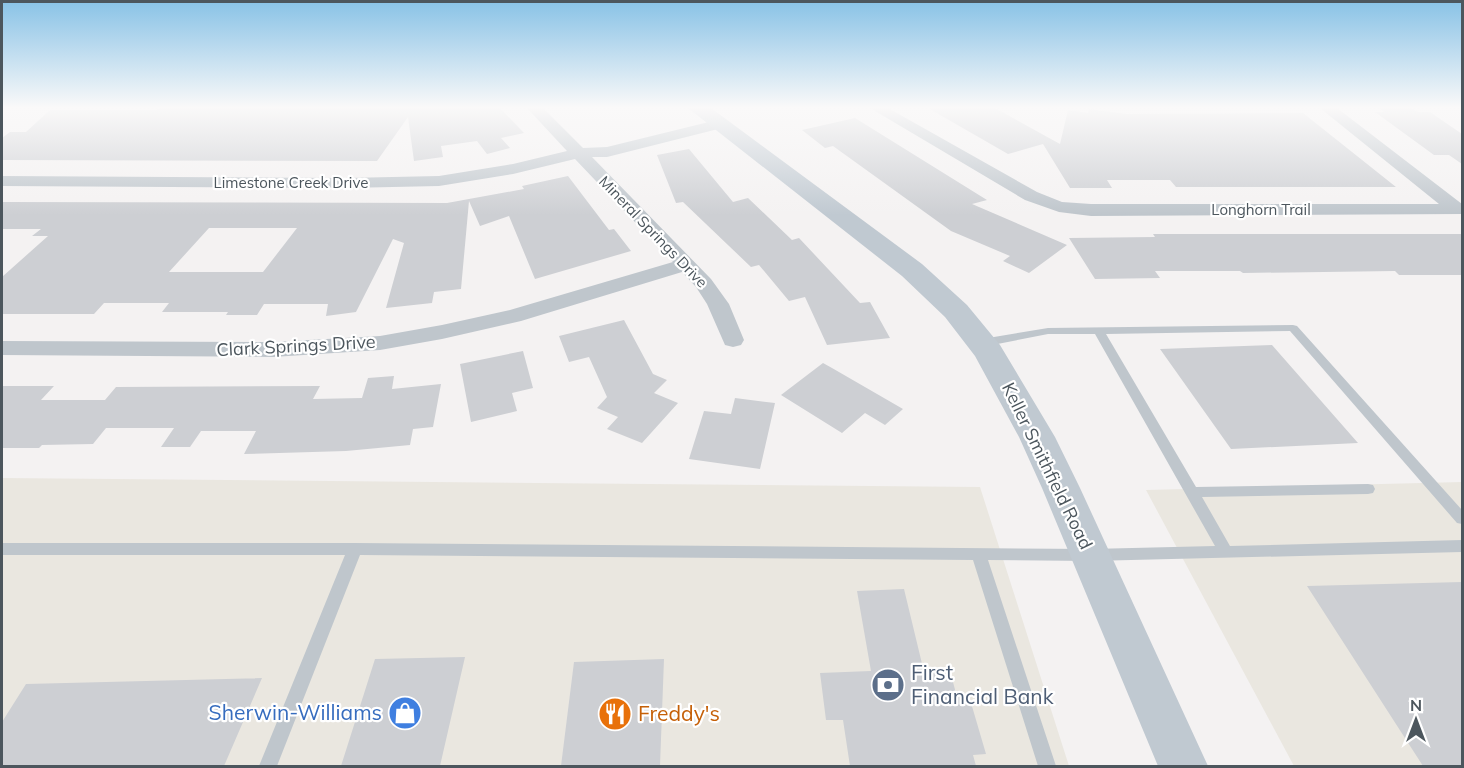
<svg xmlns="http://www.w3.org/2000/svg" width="1464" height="768" font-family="Mulish,sans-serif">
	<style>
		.commercial { fill: #eae7e0 }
		.building { fill: #cdcfd3; fill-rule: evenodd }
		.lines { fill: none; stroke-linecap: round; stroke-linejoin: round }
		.service { fill: #bfc6cc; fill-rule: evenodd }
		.minor { fill: #bfc6cc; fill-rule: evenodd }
		.secondary { fill: #c0c9d1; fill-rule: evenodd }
		.labels { text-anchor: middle; stroke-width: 4.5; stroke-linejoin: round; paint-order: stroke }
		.far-street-label { font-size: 15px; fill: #4c565d; stroke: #fff }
		.street-label { font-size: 18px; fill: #4c565d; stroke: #fff }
		.near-service-label { font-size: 21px; fill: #4e5e75; stroke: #fff; text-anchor: start }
		.near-shop-label { font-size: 21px; fill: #366cbe; stroke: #fff; text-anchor: end }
		.near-food-label { font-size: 21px; fill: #c56008; stroke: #fff; text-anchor: start }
	</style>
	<rect width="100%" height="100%" fill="#f4f2f2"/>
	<!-- commercial -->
	<path class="commercial" d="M2,478L980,487L1069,766H2Z
		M1462,482V766H1294L1146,490Z"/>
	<!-- building -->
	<path class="building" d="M160,108H500L524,133L501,138L510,148L487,154L477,141L441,146L443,157L414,161L408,117L377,161L2,160V138L10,132H26L50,110H156Z
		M928,108H995L1060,144L1068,110L1088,113L1089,109L1127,114L1303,113L1396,187H1176L1170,180H1107L1112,188H1070L1043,144L1008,154Z
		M1378,108H1411L1418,112H1430L1462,134V164L1449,155H1434L1375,112H1384Z
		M855,118L987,200L972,204L1067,245L1029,273L1003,261L1010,256L951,231L833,146L825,148L802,130Z
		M689,149L733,202L748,198L792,240L799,238L860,303L870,302L890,338L827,345L805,297L789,301L759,265L751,267L683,202L676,203L657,155Z
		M568,176L609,230L614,229L631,251L535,279L509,216L480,226L469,201L461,289L434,292L432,303L386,308L404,243L393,239L356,312L326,316L328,304H264L257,315H226L228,312H162L169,303H104L94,314H2V277L48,236H32L41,229H2V202L447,203L524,189L522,186ZM209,228H297L263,272H169Z
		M1153,234H1462V275H1399L1395,271L1243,273L1240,271H1155L1160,278L1095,279L1069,238L1155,237Z
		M624,320L653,374L667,380L654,393L678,403L642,443L607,429L618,417L597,408L607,397L589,357L569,362L559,336Z
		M1272,345L1358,443L1231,449L1160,349Z
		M523,351L533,388L512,393L517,411L471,422L460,364Z
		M823,363L832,368L903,409L885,425L865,413L842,433L781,395Z
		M394,376L392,389L441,384L433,427L413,429L410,445L346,451L244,454L256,431H201L190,447H161L174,428H106L93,444L42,445L39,448H2V386H54L41,400H105L116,387L320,386L313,399L362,398L368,378Z
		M735,398L775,403L760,469L689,459L704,411L731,414Z
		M1462,582V766H1423L1307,586Z
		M904,589L924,672L950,671L957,697L969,696L986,754L973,755L976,766H850L843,720H826L820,673L871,671L857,591Z
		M465,657L440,766H341L375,659Z
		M664,659L660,766H561L574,662Z
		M262,678L224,766H2V722L26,684Z"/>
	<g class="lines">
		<!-- service -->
		<path class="service" d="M1293,325L1297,326L1462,510V524L1457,523L1290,331L1106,334L1196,487L1368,484L1373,485L1375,489L1373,493L1368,494L1202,497L1230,546L1462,540V552L1091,561L988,560L1056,766H1038L973,560L360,555L277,766H259L345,555H2V543H355L1091,549L1215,546L1095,334H1048L982,347L976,343L982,339L1048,328Z"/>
		<!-- minor -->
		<path class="minor" d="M527,108H543L583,148L607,147L721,119L726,121L729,124L726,127L607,157H592L711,279L729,304L744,340L741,345L733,347L725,345L707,304L696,287L682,272L521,321L442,339L380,350L273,357L2,355V341L273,342L380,336L442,325L510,310L673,262L575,159L513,174L439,186L346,188L2,186V176L346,178L439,176L513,164L567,151Z
			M870,108H888L1037,192L1062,202L1091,204H1439L1320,108H1337L1462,204V214L1091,216L1059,212L1025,200Z"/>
		<!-- secondary -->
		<path class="secondary" d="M688,108H711L922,264L967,305L1000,345L1055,437L1080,488L1208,766H1158L1042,488L1019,437L975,356L945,317L902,276Z"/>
	</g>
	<!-- sky -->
	<linearGradient id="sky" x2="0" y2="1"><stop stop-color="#88c2e6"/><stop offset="0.5" stop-color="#faf9f9"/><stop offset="1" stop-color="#faf9f9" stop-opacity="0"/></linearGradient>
	<rect width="1464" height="215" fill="url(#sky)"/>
	<!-- icons -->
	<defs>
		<symbol id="bank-disc" viewBox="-11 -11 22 22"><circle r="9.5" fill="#5c6f8a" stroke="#fff"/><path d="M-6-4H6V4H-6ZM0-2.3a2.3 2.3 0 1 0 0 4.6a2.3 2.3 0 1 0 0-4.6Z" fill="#fff"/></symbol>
		<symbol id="shop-disc" viewBox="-11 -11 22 22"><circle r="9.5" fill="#3f7fe0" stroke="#fff"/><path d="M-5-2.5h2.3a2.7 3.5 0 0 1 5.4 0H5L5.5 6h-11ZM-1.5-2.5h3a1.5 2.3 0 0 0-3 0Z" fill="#fff"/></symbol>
		<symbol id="restaurant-disc" viewBox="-11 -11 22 22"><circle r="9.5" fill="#e8710a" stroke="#fff"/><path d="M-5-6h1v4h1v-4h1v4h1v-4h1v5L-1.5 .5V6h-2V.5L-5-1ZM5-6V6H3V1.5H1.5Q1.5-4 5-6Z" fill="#fff"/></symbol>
	</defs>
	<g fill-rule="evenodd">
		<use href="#bank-disc" x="869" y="666" width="38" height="38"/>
		<use href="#shop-disc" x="386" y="694" width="38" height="38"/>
		<use href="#restaurant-disc" x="596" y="695" width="38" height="38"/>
	</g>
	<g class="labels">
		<!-- far-street labels -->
		<g class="far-street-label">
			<text x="291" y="188">Limestone Creek Drive</text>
			<text x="1261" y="215">Longhorn Trail</text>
			<text transform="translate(653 232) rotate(46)" y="5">Mineral Springs Drive</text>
		</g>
		<!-- street labels -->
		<g class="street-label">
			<text transform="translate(296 346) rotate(-3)" y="6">Clark Springs Drive</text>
			<text transform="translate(1047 466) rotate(64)" y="6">Keller Smithfield Road</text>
		</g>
		<!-- near-service labels -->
		<g class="near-service-label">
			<text x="911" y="680">First<tspan x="911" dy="24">Financial Bank</tspan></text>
		</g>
		<!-- near-shop labels -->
		<g class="near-shop-label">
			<text x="382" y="720">Sherwin-Williams</text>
		</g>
		<!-- near-food labels -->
		<g class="near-food-label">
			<text x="638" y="721">Freddy's</text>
		</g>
	</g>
	<!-- border -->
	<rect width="1464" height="768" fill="none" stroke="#4c565d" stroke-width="6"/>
	<!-- north arrow -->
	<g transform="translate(1416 720)" stroke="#ffffff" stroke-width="4.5" paint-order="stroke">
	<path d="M0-4.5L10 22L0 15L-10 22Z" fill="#4c565d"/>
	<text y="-9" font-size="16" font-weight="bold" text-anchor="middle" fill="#4c565d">N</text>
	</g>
</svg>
